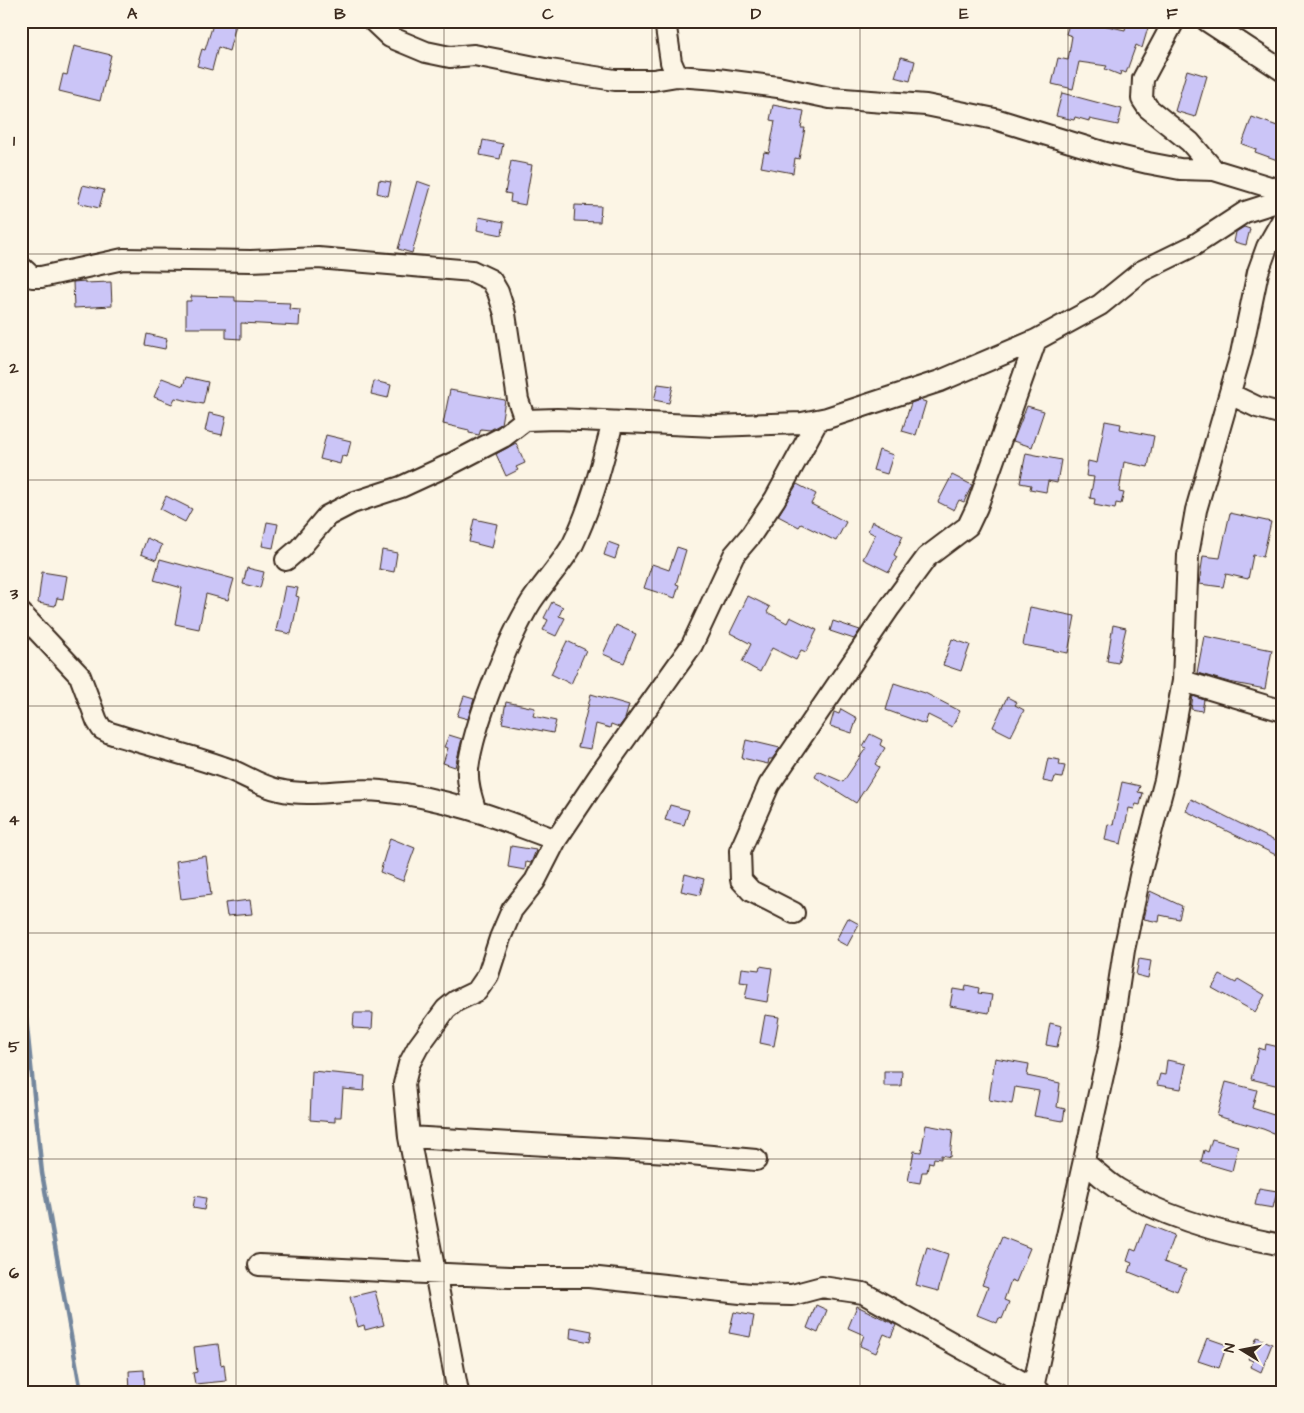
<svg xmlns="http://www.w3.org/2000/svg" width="1304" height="1413" font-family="'Architects Daughter',sans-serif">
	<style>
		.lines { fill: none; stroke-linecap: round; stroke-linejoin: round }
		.stream { stroke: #73869d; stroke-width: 4.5 }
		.building { fill: #cbc5f7; stroke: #3b2a1e }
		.minor-casing { stroke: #3b2a1e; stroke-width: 24 }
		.minor { stroke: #fcf5e5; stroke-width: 20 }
		.grid { fill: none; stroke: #3b2a1e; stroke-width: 1; stroke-opacity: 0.55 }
		.neatline { fill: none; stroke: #3b2a1e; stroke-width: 2 }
		.grid-label { font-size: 16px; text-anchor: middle; font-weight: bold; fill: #3b2a1e }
	</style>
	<rect width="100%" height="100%" fill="#fcf5e5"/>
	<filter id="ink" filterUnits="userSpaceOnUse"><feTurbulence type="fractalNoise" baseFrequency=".02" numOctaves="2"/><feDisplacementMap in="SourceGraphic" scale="10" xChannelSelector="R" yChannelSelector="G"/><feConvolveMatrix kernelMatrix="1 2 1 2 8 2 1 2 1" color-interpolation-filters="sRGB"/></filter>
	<g filter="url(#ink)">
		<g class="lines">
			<!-- stream -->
			<path class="stream" d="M21,969L42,1173L81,1392"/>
		</g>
		<!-- building -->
		<path class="building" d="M214,21H237L229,51L218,47L212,70L197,66L202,49L205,50Z
			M1070,21H1085L1125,30L1127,21H1150L1142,48L1136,45L1126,73L1121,71L1120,75L1105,69L1107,66L1079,62L1073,89L1052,84L1058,58L1068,60L1072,36L1066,34Z
			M74,46L111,55L100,101L59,91L63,74L67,75Z
			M901,57L915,61L910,81L895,77Z
			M1187,70L1207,76L1195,117L1175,111Z
			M1062,93L1122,109L1118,125L1089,119V121L1075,117L1074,120L1056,116Z
			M773,105L804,111L801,128H805L799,159L795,158L793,173L761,167L764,152L769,153L775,121L770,120Z
			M1252,117L1283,128V162L1255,152L1256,149L1242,144Z
			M483,140L503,144L500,159L480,155Z
			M511,161L532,165L525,205L510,202L511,194L505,193Z
			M379,180L391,182L388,196L377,193Z
			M417,181L431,186L412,253L398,249Z
			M83,185L104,190L99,208L78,203Z
			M575,205L601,206L600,222L574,221Z
			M479,217L504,222L502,235L477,230Z
			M1244,227L1250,229L1246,245L1234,242L1236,232Z
			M85,281V283L111,282L112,306L74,308L73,282Z
			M191,296L235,297V301L290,303L289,309L300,310L299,326L241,323V339L226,338V328H186V301H191Z
			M147,334L167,339L165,349L145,345Z
			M186,377L208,382L203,404L175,398L172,404L154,397L162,378L183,386Z
			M374,381L391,385L388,398L371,394Z
			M658,384L673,386L669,403L654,400Z
			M450,390L505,400L501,424L490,430L481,429L479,435L469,433V430L443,424Z
			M920,400L926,402L916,435L902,431L911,403Z
			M1027,406L1044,411L1032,447L1013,441Z
			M209,413L226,417L222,435L205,431Z
			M1105,421L1121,424L1120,429L1154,436L1148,467L1124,462L1119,492L1124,493L1121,504L1116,503L1115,509L1094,505L1095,499L1090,498L1094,477L1086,476L1088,461L1097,463Z
			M326,435L351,441L347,457L342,456L340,464L320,459Z
			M516,443L525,463L516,467L518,470L506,476L496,454Z
			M879,450L893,455L887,474L873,470Z
			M1026,453L1061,460L1057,483L1048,481L1046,492L1030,489L1031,485L1020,483Z
			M952,475L972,485L964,502L959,500L954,510L938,502Z
			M797,484L816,494L811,504L846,522L836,541L801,524L799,527L778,516Z
			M166,496L192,509L185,522L160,509Z
			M1230,513L1271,522L1263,557L1253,555L1248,579L1226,574L1223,587L1199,584L1203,556L1220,558Z
			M474,519L497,524L492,548L469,542Z
			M872,521L903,536L894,555L897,557L889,572L863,559L875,535L868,531Z
			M267,522L278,524L273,548L262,546Z
			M147,538L162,545L156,560L141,554Z
			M608,542L619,546L615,559L604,555Z
			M677,547L686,550L676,584L679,585L675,598L644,588L652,564L669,570Z
			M382,550L397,553L394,572L379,569Z
			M160,559L234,579L228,600L206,594L199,629L175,624L182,588L154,580Z
			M247,568L264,572L260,588L243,584Z
			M42,572L67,576L63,599L57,598L55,606L38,603Z
			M285,586L298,588L296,596L299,597L291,634L276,631Z
			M748,596L770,607L767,612L787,623L790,617L817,630L806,652L801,650L796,660L772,648L760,672L742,662L751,644L730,633Z
			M552,602L563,607L559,616L565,618L556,636L543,630L548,620L544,618Z
			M1030,607L1075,616L1068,653L1023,645Z
			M833,621L860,630L854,639L830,631Z
			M616,625L636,634L624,663L603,654Z
			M1113,625L1126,628L1118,663L1107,661Z
			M1204,636L1272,650L1265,689L1229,682L1197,673Z
			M952,639L970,645L961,671L943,665Z
			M567,641L586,650L571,684L551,674Z
			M894,683L925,693L960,711L952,727L928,715L925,724L886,710Z
			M591,694L629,705L625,719L619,727L611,724L610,728L596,724L591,749L578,747Z
			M464,696L474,699L468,719L457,716Z
			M1193,696L1204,700L1202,711L1191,709Z
			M1007,697L1017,702L1015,705L1024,710L1011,736L993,727Z
			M506,702L535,708L533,716L556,721L553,733L502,723Z
			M841,709L857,718L852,733L830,726L834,712L839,714Z
			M870,734L882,740L880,745L885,748L875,764L879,767L856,803L815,777L818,771L843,782L866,748L863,746Z
			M449,735L462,739L455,767L443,763L448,748L444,747Z
			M746,740L780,748L772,759H769L768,764L742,758Z
			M1048,758L1060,760L1059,765L1065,766L1062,778L1055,777L1053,783L1043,781Z
			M1122,782L1140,786L1138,792L1143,793L1140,805L1136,804L1134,809L1129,808L1121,844L1105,840L1108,824L1113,825Z
			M1191,799L1281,844L1276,855L1186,811Z
			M670,805L689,810L684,825L665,820Z
			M390,838L415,848L403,881L380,872Z
			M511,846L536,850L531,863L526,862L525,870L508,867Z
			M206,856L211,895L181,899L176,861Z
			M685,874L704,879L700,895L681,891Z
			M1150,891L1182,906L1179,919L1160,915L1159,922L1144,919Z
			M250,900L252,914L227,916L225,903Z
			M848,918L859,924L847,946L836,940Z
			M1139,959L1151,961L1148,978L1136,975Z
			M760,966L772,968L767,1002L745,998L748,983L740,982L742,968L759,970Z
			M1220,975L1236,983L1238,979L1265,995L1255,1012L1212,988Z
			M966,985L979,988L978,993L992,995L989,1013L950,1006L953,989L965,991Z
			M354,1013H373L372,1029L353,1028Z
			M765,1015L779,1017L774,1046L760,1043Z
			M1050,1023L1062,1026L1057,1047L1046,1045Z
			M1266,1044L1283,1048V1087L1251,1079L1259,1048L1265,1050Z
			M995,1058L1029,1064L1027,1076L1060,1083L1057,1107L1065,1109L1063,1121L1034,1116L1039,1091L1015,1087L1012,1104L989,1100Z
			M1167,1060L1186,1064L1181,1089L1157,1085L1160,1074L1165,1075Z
			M312,1071L365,1076L364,1091L343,1089L341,1117H335V1122L310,1120Z
			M884,1071H902L901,1086H884Z
			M1226,1082L1257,1090L1252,1108L1283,1118V1137L1263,1129L1217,1116Z
			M926,1125L953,1130L950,1157L941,1155V1159L934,1158L933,1163L929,1162L927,1172H922L920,1183L908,1181L914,1151L921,1152Z
			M1212,1139L1238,1146L1232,1171L1201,1162L1204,1150L1208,1152Z
			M1259,1188L1277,1191L1273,1208L1255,1205Z
			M195,1196L206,1198L204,1210L193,1208Z
			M1146,1224L1174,1235L1164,1262L1186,1270L1177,1291L1129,1272L1132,1263L1127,1261L1131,1249L1136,1251Z
			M1002,1237L1030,1248L1016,1282L1011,1280L1004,1300L1009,1302L1002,1319L999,1318L997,1323L977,1315L988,1287L982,1285Z
			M927,1247L948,1254L938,1291L916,1285Z
			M375,1291L384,1325L365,1330L364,1325L358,1327L350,1297Z
			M816,1305L827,1310L818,1333L807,1328Z
			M857,1306L896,1325L891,1337L884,1334L876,1353L860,1346L864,1335L848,1328Z
			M734,1312L754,1316L750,1337L729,1333Z
			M571,1327L592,1331L590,1342L570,1338Z
			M1257,1337L1272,1344L1261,1372L1251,1367L1253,1361L1248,1359Z
			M1207,1338L1227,1345L1219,1368L1198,1361Z
			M218,1344L221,1365L224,1364L226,1381L195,1384L193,1373L197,1372L194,1347Z
			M144,1370L145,1392H130L129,1371Z"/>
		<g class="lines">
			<defs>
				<path id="minor" d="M373,21L390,37L426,52L450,57L474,55L550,70L615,80H653L677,76L717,79L778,87L830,98L926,105L995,119L1106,153L1148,163L1180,169L1214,170L1283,191
					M665,21L671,62L677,76
					M1174,21L1143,79L1142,99L1148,108L1190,142L1214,170
					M1207,21L1283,71
					M21,267L32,277H41L123,259L251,261L318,258L472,271L491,280L498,292L505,314L518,400L525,420L557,419L715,426L802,423L827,418L940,381L1036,340L1100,305L1142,271L1193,246L1245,212L1283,200
					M1230,394L1257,407L1283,414
					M286,560L300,548L327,516L352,503L401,487L453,463L503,437L525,420
					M21,613L80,676L97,721L102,729L110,733C147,745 186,754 223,767C242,773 259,786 279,790C312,798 349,787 381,791C444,797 498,818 556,840
					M1183,681L1283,711
					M475,809C471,796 467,783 468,769C473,726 508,639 531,602C544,582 561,565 573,544C592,505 602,463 613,422
					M794,913L751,891L741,880L740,851L769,785L890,607L927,557L968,526L977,507L1036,340
					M409,1137L668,1152L756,1160
					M1085,1163C1096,1171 1106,1182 1118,1189C1167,1219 1227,1235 1283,1245
					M259,1265L509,1277H589L750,1294L792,1295L822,1287L863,1293L1040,1392
					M458,1392L409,1137L404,1084L409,1064L418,1047L446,1009L456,1001L477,991L488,975L500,938L512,910L535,881L556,840L603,770L692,645L734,555L751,535L775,499L818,420
					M1032,1392L1110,1044L1124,950L1141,871L1165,780L1183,681L1188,555L1196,510L1241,354L1258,272L1267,247L1283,219"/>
			</defs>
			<!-- minor casing -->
			<use href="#minor" class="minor-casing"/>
			<!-- minor -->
			<use href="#minor" class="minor"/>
		</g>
	</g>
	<!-- grid -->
	<path class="grid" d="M236,21V1392M444,21V1392M652,21V1392M860,21V1392M1068,21V1392M21,254H1283M21,480H1283M21,706H1283M21,933H1283M21,1159H1283"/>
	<!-- margin -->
	<rect width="1304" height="1413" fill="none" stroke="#fcf5e5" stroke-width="55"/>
	<!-- north arrow -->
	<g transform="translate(1242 1350) rotate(280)" stroke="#fcf5e5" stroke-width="4" paint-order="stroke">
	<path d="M0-4L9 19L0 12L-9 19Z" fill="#3b2a1e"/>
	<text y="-8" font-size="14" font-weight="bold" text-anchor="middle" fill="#3b2a1e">N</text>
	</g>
	<rect x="28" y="28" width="1248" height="1358" class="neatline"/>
	<g class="grid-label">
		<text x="132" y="19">A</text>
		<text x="340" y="19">B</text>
		<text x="548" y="19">C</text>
		<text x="756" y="19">D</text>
		<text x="964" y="19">E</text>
		<text x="1172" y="19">F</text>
		<text x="14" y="146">1</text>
		<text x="14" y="373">2</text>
		<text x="14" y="599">3</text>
		<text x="14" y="825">4</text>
		<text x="14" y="1052">5</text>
		<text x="14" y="1278">6</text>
	</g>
</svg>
